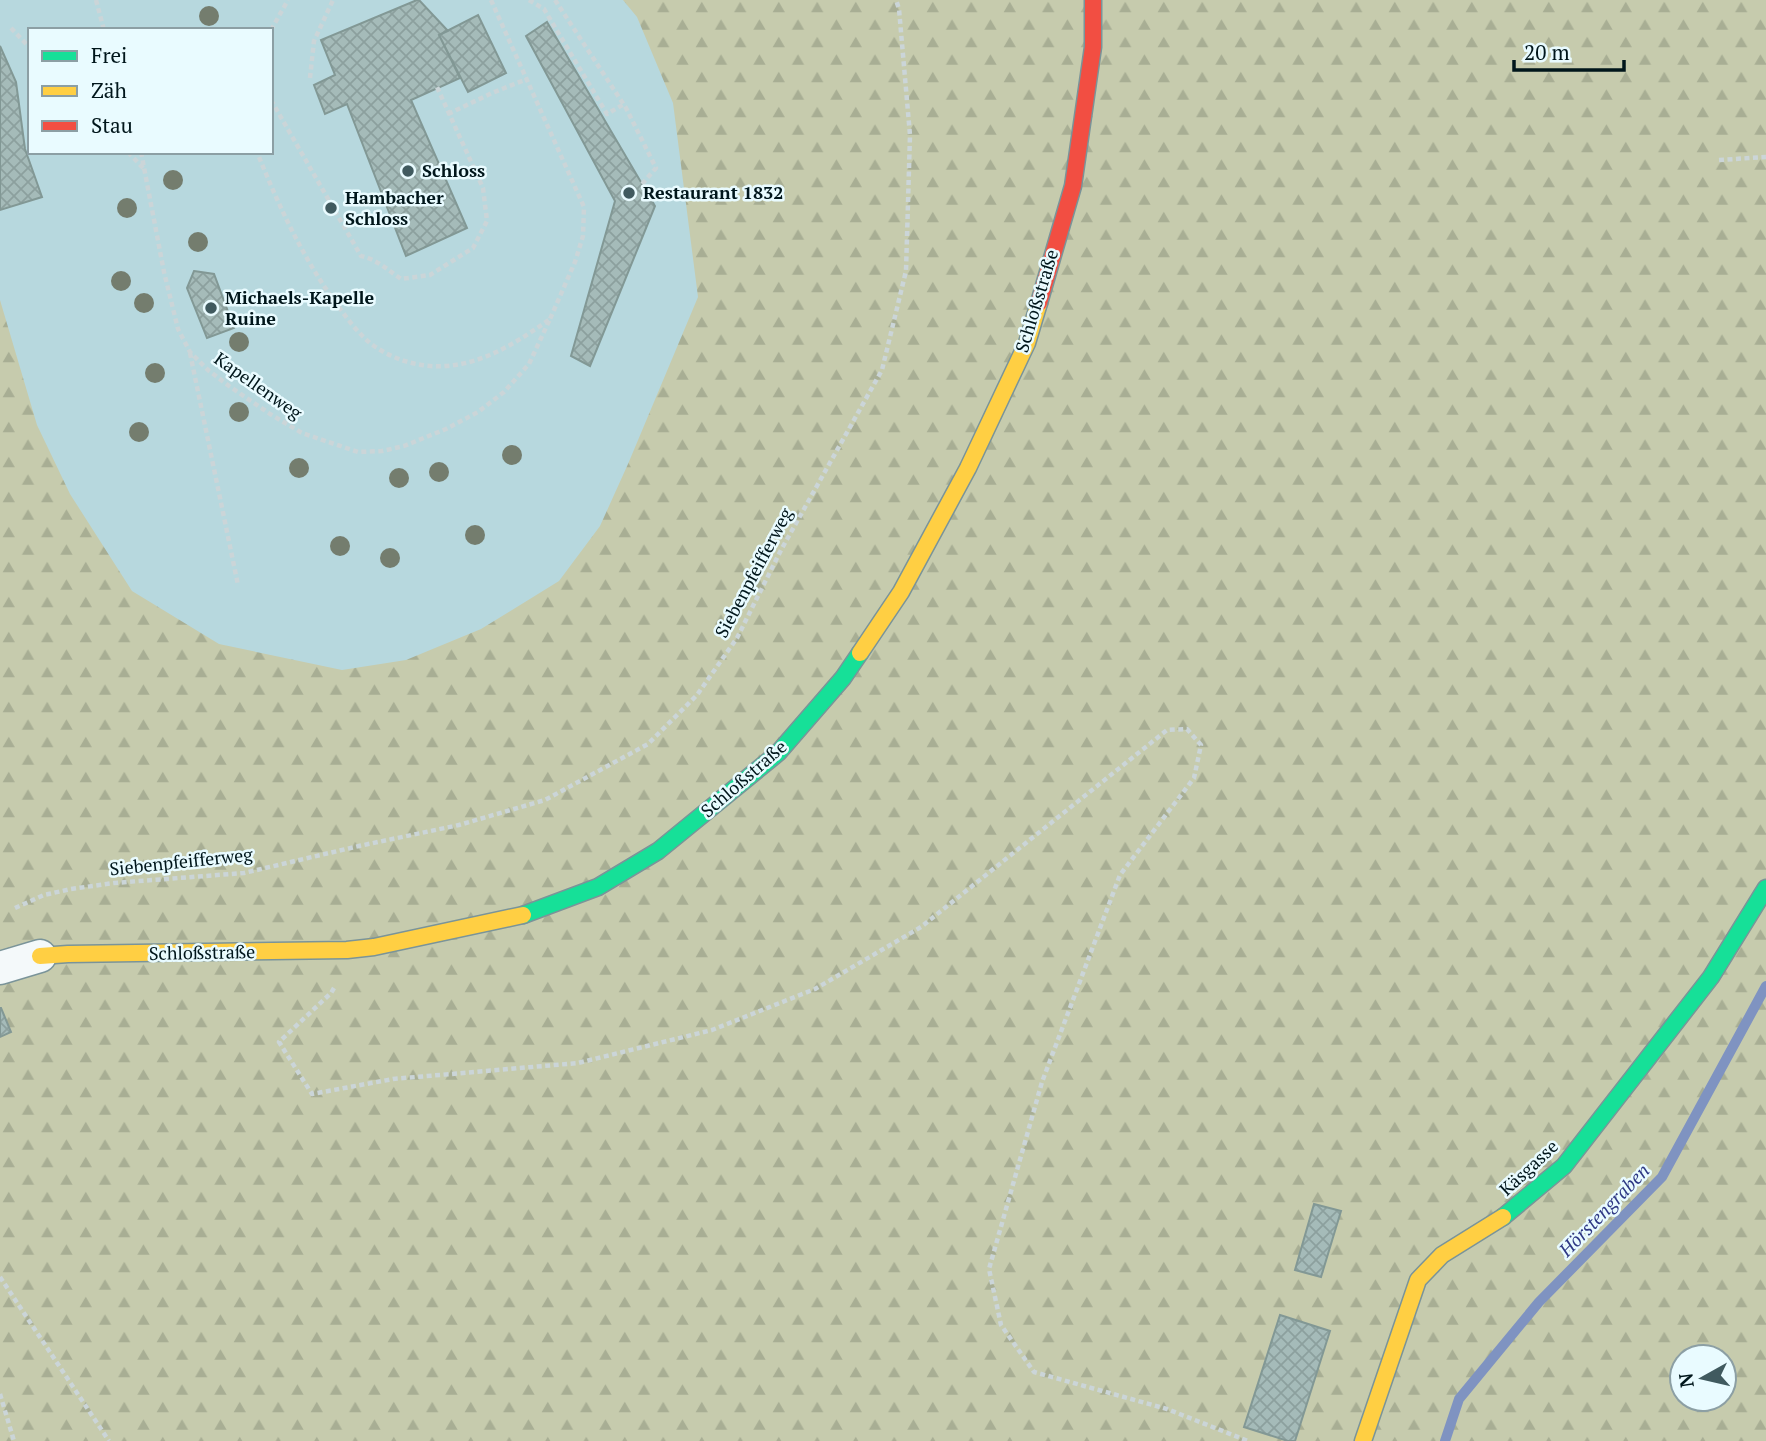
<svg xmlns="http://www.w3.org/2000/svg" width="1766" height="1441" font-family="'PT Serif',serif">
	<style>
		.forest { fill: url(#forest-firs); fill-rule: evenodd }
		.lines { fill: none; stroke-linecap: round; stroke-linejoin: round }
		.stream { stroke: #7f93c1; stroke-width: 10 }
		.building { fill: url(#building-cross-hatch); stroke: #829895; stroke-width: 2 }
		.street-casing { stroke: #7a9499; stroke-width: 35 }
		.fast-casing { stroke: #7a9499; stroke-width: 19 }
		.slow-casing { stroke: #7a9499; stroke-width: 19 }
		.jam-casing { stroke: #7a9499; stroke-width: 19 }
		.path { stroke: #cbd5d8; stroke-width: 4.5; stroke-dasharray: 5 3.5; stroke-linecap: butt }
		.street { stroke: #f4f9fa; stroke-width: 32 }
		.fast { stroke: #16e098; stroke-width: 16 }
		.slow { stroke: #ffcf43; stroke-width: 16 }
		.jam { stroke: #f24e42; stroke-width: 16 }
		.tree { fill: #747d6e }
		.poi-dot { fill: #405a5f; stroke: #e9fbff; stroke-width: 2.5 }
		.labels { text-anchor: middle; stroke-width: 5; stroke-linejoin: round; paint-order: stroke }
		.poi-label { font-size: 18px; font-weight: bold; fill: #00161b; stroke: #e9fbff; text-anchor: start }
		.street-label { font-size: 18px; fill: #00161b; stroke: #e9fbff }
		.water-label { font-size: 19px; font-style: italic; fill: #2f3985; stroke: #e9fbff }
	</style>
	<defs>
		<pattern id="forest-firs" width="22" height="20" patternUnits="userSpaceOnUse" patternTransform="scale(1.75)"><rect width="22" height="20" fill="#c6cbad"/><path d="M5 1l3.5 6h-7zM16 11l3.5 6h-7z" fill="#a8ae94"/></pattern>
		<pattern id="building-cross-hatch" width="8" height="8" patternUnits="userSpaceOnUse" patternTransform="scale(1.75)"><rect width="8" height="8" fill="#a5bbb9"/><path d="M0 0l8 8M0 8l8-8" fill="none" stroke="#8ca09e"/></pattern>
	</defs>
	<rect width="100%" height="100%" fill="#b7d8de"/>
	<!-- forest -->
	<path class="forest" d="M623,0H1766V1441H0V300L37,425L70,494L132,591L219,644L342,670L406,660L481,629L559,581L600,526L628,464L698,297L673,103L637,17ZM1682,1357H1724V1399H1682Z"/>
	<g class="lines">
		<!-- stream -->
		<path class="stream" d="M1445,1441L1459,1399L1539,1302L1662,1177L1766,986"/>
	</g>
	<!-- building -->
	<path class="building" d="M417,0H419L448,31L439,35L460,78L411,100L467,228L406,256L347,104L325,114L314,85L335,75L321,40Z
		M478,15L506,73L468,92L439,35Z
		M547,22L655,206L590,366L571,356L615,201L526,36Z
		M0,46L16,82L25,149L42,197L0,210Z
		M194,271L214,274L234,328L207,338L187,288Z
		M1,1008L11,1032L0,1037V1008Z
		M1314,1204L1341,1211L1321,1277L1295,1270Z
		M1280,1315L1330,1331L1295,1441H1288L1244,1427Z"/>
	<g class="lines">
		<defs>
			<path id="street" d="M0,968L40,956"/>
			<path id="fast" d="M523,915L598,887L658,851L778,753L843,678L860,653
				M1503,1217L1564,1166L1711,977L1766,888"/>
			<path id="slow" d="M860,653L901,592L968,468L1027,343L1039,303
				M40,956L68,954L347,950L374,947L523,915
				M1363,1441L1418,1280L1442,1255L1503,1217"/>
			<path id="jam" d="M1039,303L1073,186L1093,47V0"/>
		</defs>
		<!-- street casing -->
		<use href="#street" class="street-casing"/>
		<!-- fast casing -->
		<use href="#fast" class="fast-casing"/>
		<!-- slow casing -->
		<use href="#slow" class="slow-casing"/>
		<!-- jam casing -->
		<use href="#jam" class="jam-casing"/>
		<!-- path -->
		<path class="path" d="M96,0L104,30
			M491,0L584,207L583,236L575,262L550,319
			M529,0L544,9L607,114L624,104
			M555,0L626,108L656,168L642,184
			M11,28L30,48
			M271,30L288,0
			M310,78L314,41L333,0
			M271,100L361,256C376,259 388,270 401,279L430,275L473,248L487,221L483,188L437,87
			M448,114L492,93L527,79
			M128,152L144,169
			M141,152L164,272L178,329L190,352L208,370L229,386L270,414L302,433L358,452L382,451L404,446L446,429L478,412L504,392L529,364L550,319C519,341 484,364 445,366C419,368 391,359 370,343C356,331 346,317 336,303C302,257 278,204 257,152
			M1719,160L1766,157
			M190,353L238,585
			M15,908L44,895L71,889L114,883L244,873L359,846L459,825L545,800L648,744L697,695L737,638L781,550L882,370L906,271L910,135L899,9L896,0
			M334,988L331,993L279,1042L312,1094L393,1079L578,1063L712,1030L815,989L921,927L1167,730L1187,729L1201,745L1194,778L1120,875L1042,1082L989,1269L1001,1325L1034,1372L1167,1409L1248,1441
			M0,1277L109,1441
			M0,1394L14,1441"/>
		<!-- street -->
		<use href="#street" class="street"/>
		<!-- fast -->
		<use href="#fast" class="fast"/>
		<!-- slow -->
		<use href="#slow" class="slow"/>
		<!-- jam -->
		<use href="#jam" class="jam"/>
	</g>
	<!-- trees -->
	<g class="tree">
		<circle cx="209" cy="16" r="10"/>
		<circle cx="173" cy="180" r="10"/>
		<circle cx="127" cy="208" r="10"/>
		<circle cx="198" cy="242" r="10"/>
		<circle cx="121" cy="281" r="10"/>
		<circle cx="144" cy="303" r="10"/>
		<circle cx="239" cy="342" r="10"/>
		<circle cx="155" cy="373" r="10"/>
		<circle cx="239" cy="412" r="10"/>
		<circle cx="139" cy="432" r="10"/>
		<circle cx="512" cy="455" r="10"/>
		<circle cx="299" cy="468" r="10"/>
		<circle cx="439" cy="472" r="10"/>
		<circle cx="399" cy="478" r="10"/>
		<circle cx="475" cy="535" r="10"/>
		<circle cx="340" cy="546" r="10"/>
		<circle cx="390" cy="558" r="10"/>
	</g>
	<!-- markers -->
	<g class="poi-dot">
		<circle cx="408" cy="171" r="7"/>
		<circle cx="629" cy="193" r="7"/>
		<circle cx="331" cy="208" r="7"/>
		<circle cx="211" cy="308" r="7"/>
	</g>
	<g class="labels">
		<!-- poi labels -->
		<g class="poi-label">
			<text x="422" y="177">Schloss</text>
			<text x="643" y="199">Restaurant 1832</text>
			<text x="345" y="204">Hambacher<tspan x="345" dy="21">Schloss</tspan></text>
			<text x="225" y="304">Michaels-Kapelle<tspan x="225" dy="21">Ruine</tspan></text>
		</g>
		<!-- street labels -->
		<g class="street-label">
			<text transform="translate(1037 301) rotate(-73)" y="6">Schloßstraße</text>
			<text transform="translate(258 386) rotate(35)" y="6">Kapellenweg</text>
			<text transform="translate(754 573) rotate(-62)" y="6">Siebenpfeifferweg</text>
			<text transform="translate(744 779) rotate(-41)" y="6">Schloßstraße</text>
			<text transform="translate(181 862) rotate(-6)" y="6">Siebenpfeifferweg</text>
			<text transform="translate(202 953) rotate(-1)" y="6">Schloßstraße</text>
			<text transform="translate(1529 1168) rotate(-43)" y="6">Käsgasse</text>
		</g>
		<!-- water labels -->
		<g class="water-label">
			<text transform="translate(1604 1210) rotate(-46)" y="7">Hörstengraben</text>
		</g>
	</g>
	<!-- legend -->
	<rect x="28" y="28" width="245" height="126" fill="#e9fbff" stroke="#8c9fa4" stroke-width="2"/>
	<rect x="42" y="51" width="35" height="10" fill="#16e098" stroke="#8c9fa4" stroke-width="2"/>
	<text x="91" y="63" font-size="21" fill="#00161b">Frei</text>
	<rect x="42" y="86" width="35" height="10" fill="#ffcf43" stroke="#8c9fa4" stroke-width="2"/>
	<text x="91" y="98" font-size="21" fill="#00161b">Zäh</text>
	<rect x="42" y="121" width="35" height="10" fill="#f24e42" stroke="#8c9fa4" stroke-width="2"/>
	<text x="91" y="133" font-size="21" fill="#00161b">Stau</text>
	<!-- north arrow -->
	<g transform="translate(1703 1378) rotate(262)"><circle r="33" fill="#e9fbff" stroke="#8c9fa4" stroke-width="2"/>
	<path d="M0-5L12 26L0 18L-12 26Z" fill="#405a5f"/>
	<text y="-10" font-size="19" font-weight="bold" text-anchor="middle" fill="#00161b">N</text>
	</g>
	<!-- scale -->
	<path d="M1514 60v10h110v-10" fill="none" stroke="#00161b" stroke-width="3.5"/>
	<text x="1524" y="60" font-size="21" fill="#00161b" stroke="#e9fbff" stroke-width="5" paint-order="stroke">20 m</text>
</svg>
